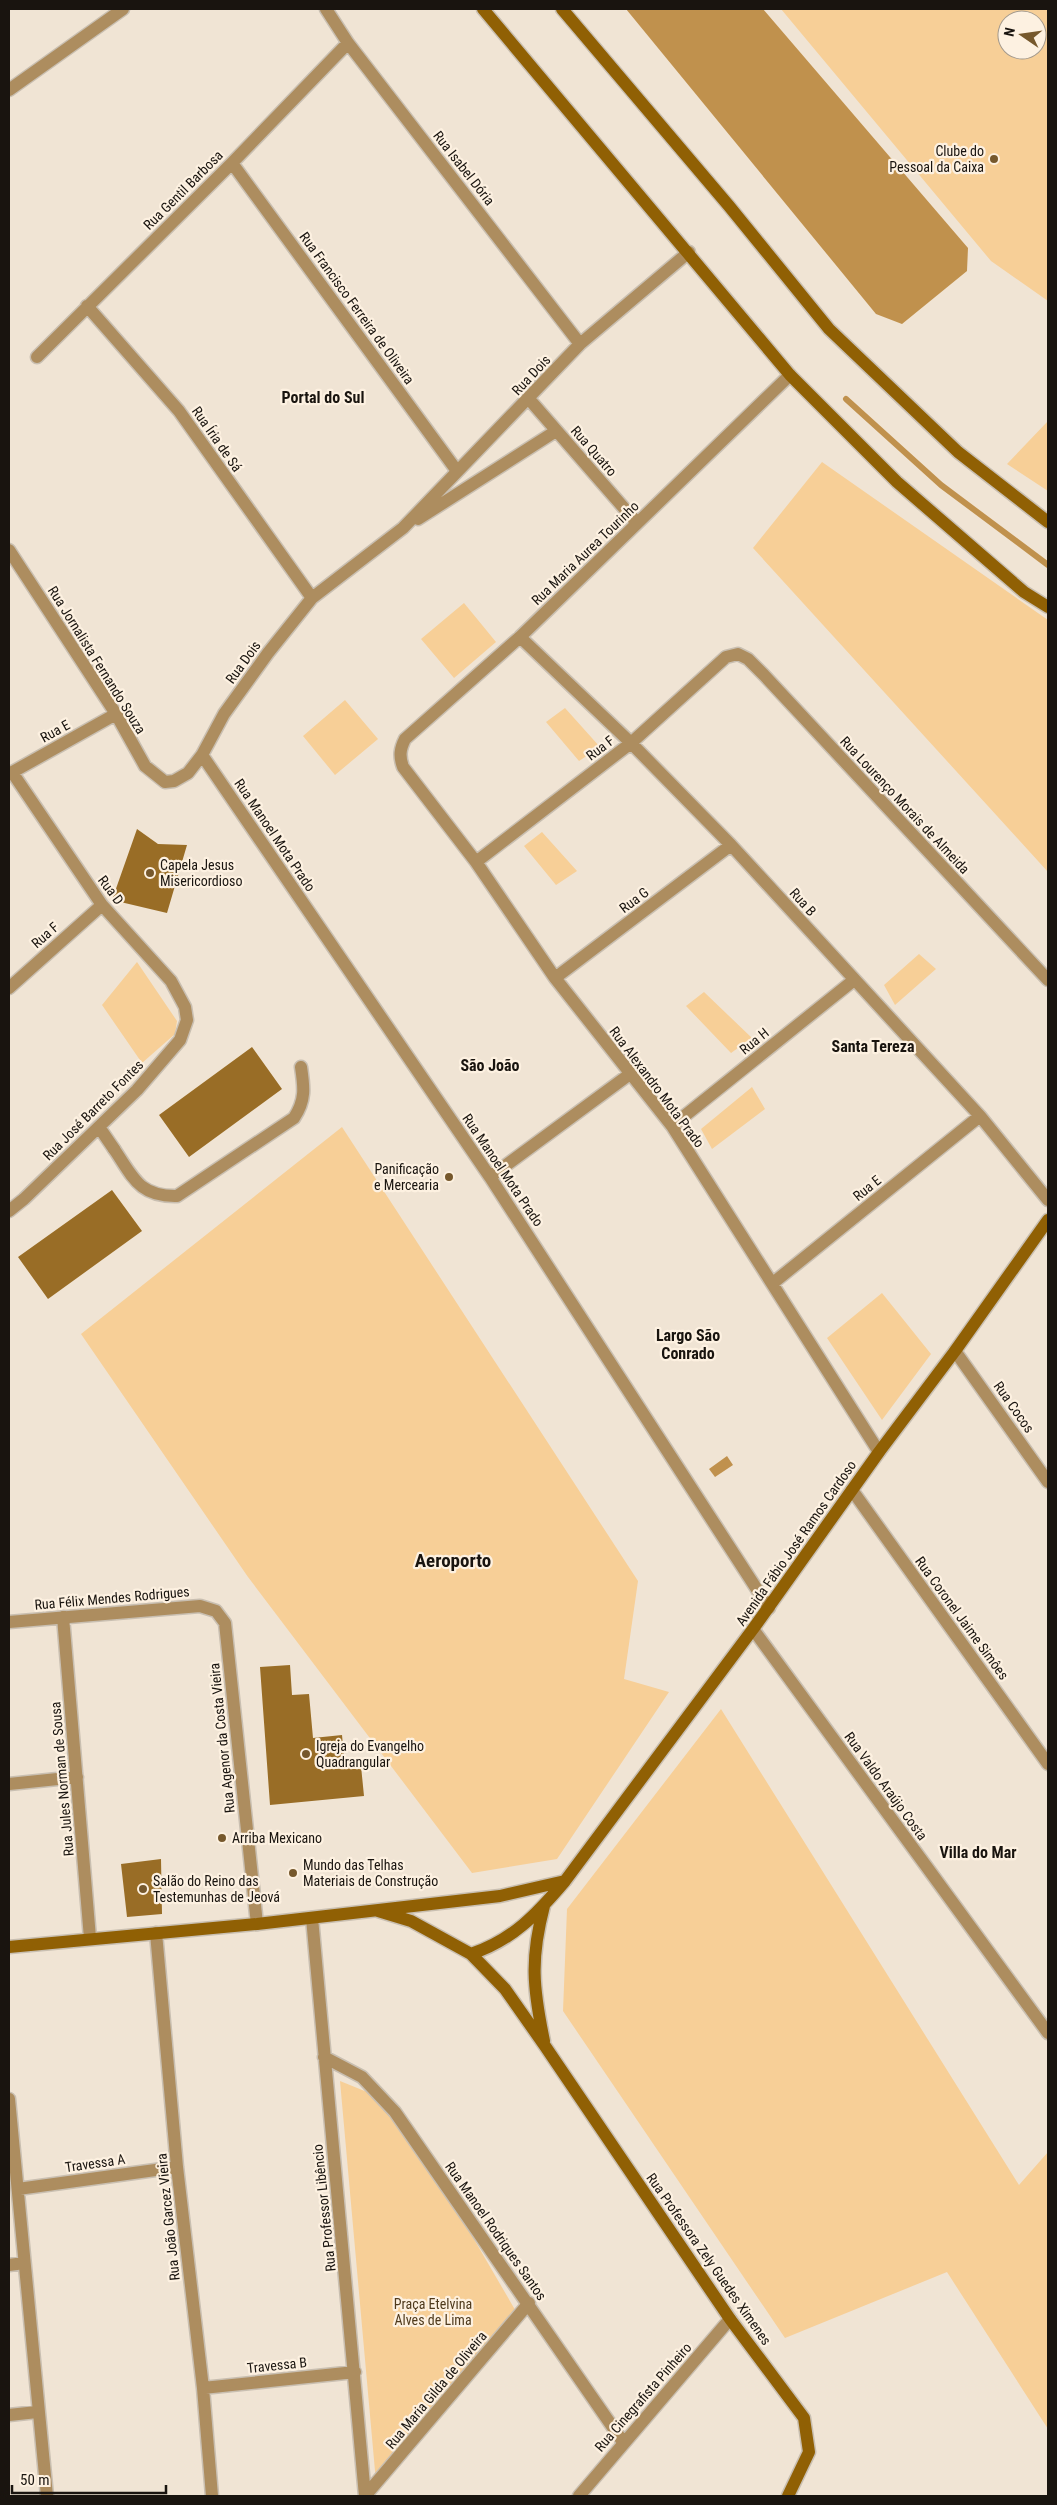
<svg xmlns="http://www.w3.org/2000/svg" width="1057" height="2505" font-family="'Roboto Condensed',sans-serif">
	<style>
		.green { fill: #f7cf97; fill-rule: evenodd }
		.water { fill: #c0914d }
		.lines { fill: none; stroke-linecap: round; stroke-linejoin: round }
		.stream { stroke: #c0914d; stroke-width: 6 }
		.building { fill: #996d26 }
		.lane-casing { stroke: #c9bfb1; stroke-width: 15 }
		.street-casing { stroke: #c9bfb1; stroke-width: 15 }
		.secondary-casing { stroke: #c9bfb1; stroke-width: 15 }
		.lane { stroke: #ad8d5f; stroke-width: 12 }
		.street { stroke: #ad8d5f; stroke-width: 12 }
		.secondary { stroke: #906004; stroke-width: 12 }
		.poi-dot { fill: #76582c; stroke: #fdf1e1; stroke-width: 2 }
		.labels { text-anchor: middle; stroke-width: 4.5; stroke-linejoin: round; paint-order: stroke }
		.poi-label { font-size: 14px; fill: #19140f; stroke: #fdf1e1; text-anchor: start }
		.street-label { font-size: 14px; fill: #19140f; stroke: #fdf1e1 }
		.park-label { font-size: 14px; fill: #4f3a1c; stroke: #fdf1e1 }
		.quarter-label { font-size: 16px; font-weight: bold; fill: #19140f; stroke: #fdf1e1 }
		.district-label { font-size: 19px; font-weight: bold; fill: #19140f; stroke: #fdf1e1 }
	</style>
	<rect width="100%" height="100%" fill="#f0e4d4"/>
	<!-- green -->
	<path class="green" d="M781,9H1048V301L991,261ZM1007,20H1037V50H1007Z
		M1048,421V491L1007,464Z
		M822,462L1048,620V872L753,548Z
		M464,603L496,642L454,678L421,639Z
		M345,700L378,739L335,775L303,736Z
		M565,708L600,747L579,761L546,722Z
		M542,832L577,871L556,885L524,846Z
		M919,954L936,969L895,1005L884,985Z
		M137,962L177,1021L175,1034L142,1063L102,1005Z
		M704,992L752,1038L731,1053L686,1006Z
		M752,1087L765,1109L712,1149L701,1129Z
		M342,1127L638,1581L624,1679L669,1692L557,1859L472,1873L248,1577L81,1334Z
		M882,1293L931,1354L882,1420L827,1338Z
		M721,1709L1019,2185L1048,2152V2429L947,2272L785,2338L563,2011L567,1909Z
		M340,2081L372,2094L425,2155L521,2320L376,2482Z"/>
	<!-- water -->
	<path class="water" d="M626,9H763L968,248L967,271L902,324L876,314Z
		M727,1456L733,1465L715,1477L709,1469Z"/>
	<g class="lines">
		<!-- stream -->
		<path class="stream" d="M846,399L941,485L1048,565"/>
	</g>
	<!-- building -->
	<path class="building" d="M137,829L158,844L187,845L167,913L112,900Z
		M252,1047L282,1089L189,1157L159,1115Z
		M112,1190L142,1231L48,1299L18,1257Z
		M290,1665L292,1695L309,1694L313,1738L342,1735L345,1767L361,1766L364,1796L270,1805L260,1667Z
		M161,1859L162,1914L127,1917L121,1864Z"/>
	<g class="lines">
		<defs>
			<path id="lane" d="M114,1149C133,1177 139,1197 177,1196L294,1118C306,1100 304,1087 301,1067"/>
			<path id="street" d="M326,9L348,43L580,344
				M9,90L123,9
				M232,163L457,471
				M87,306L179,411L312,598
				M37,357L232,163L348,43
				M790,375L520,637L405,739C400,749 399,756 403,767L476,862L555,978L672,1126L879,1452
				M529,399L637,523
				M418,519L556,431
				M9,550L116,714L145,766L165,782L174,781L188,773L202,755L224,714L268,653L312,598L403,528L580,344L689,252
				M520,637L631,743L731,845L980,1116L1048,1200
				M202,755L490,1177L769,1608
				M9,774L116,714
				M476,862L631,743L726,657L738,654L748,659L764,675L1048,980
				M555,978L731,845
				M9,988L102,905
				M672,1126L854,980
				M99,1127L114,1149
				M490,1177L630,1074
				M9,1211L24,1199L137,1090L180,1040L187,1020L185,1007L171,981L102,905L12,772
				M773,1283L980,1116
				M955,1351L1048,1482
				M852,1490L1048,1764
				M63,1617L90,1938
				M9,1622L200,1606L216,1611L225,1623L257,1924
				M753,1629L1048,2033
				M9,1784L77,1777
				M312,1918L365,2496
				M156,1933L177,2167L203,2388L212,2496
				M324,2057L362,2077L395,2112L623,2442
				M9,2099L47,2496
				M18,2189L177,2167
				M9,2265L24,2263
				M203,2388L355,2372
				M9,2415L37,2412
				M365,2496L529,2303
				M579,2496L730,2319"/>
			<path id="secondary" d="M483,9L790,375L897,482L1024,592L1048,607
				M562,9L729,206L829,329L958,452L1048,522
				M544,1906C530,1959 533,1988 544,2041
				M378,1911L411,1921L471,1954L505,1989L545,2046L730,2319L804,2418L809,2452L788,2496
				M9,1947L257,1924L500,1896L565,1881
				M471,1954C513,1940 537,1914 565,1881L753,1629L879,1452L955,1351L1048,1220"/>
		</defs>
		<!-- lane casing -->
		<use href="#lane" class="lane-casing"/>
		<!-- street casing -->
		<use href="#street" class="street-casing"/>
		<!-- secondary casing -->
		<use href="#secondary" class="secondary-casing"/>
		<!-- lane -->
		<use href="#lane" class="lane"/>
		<!-- street -->
		<use href="#street" class="street"/>
		<!-- secondary -->
		<use href="#secondary" class="secondary"/>
	</g>
	<!-- markers -->
	<g class="poi-dot">
		<circle cx="994" cy="159" r="5"/>
		<circle cx="150" cy="873" r="5"/>
		<circle cx="449" cy="1177" r="5"/>
		<circle cx="306" cy="1754" r="5"/>
		<circle cx="222" cy="1838" r="5"/>
		<circle cx="293" cy="1873" r="5"/>
		<circle cx="143" cy="1889" r="5"/>
	</g>
	<g class="labels">
		<!-- poi labels -->
		<g class="poi-label">
			<text x="984" y="156" text-anchor="end">Clube do<tspan x="984" dy="16">Pessoal da Caixa</tspan></text>
			<text x="160" y="870">Capela Jesus<tspan x="160" dy="16">Misericordioso</tspan></text>
			<text x="439" y="1174" text-anchor="end">Panificação<tspan x="439" dy="16">e Mercearia</tspan></text>
			<text x="316" y="1751">Igreja do Evangelho<tspan x="316" dy="16">Quadrangular</tspan></text>
			<text x="232" y="1843">Arriba Mexicano</text>
			<text x="303" y="1870">Mundo das Telhas<tspan x="303" dy="16">Materiais de Construção</tspan></text>
			<text x="153" y="1886">Salão do Reino das<tspan x="153" dy="16">Testemunhas de Jeová</tspan></text>
		</g>
		<!-- street labels -->
		<g class="street-label">
			<text transform="translate(464 168) rotate(52)" y="5">Rua Isabel Dória</text>
			<text transform="translate(183 190) rotate(-45)" y="5">Rua Gentil Barbosa</text>
			<text transform="translate(357 308) rotate(54)" y="5">Rua Francisco Ferreira de Oliveira</text>
			<text transform="translate(531 375) rotate(-47)" y="5">Rua Dois</text>
			<text transform="translate(217 439) rotate(55)" y="5">Rua Íria de Sá</text>
			<text transform="translate(594 451) rotate(49)" y="5">Rua Quatro</text>
			<text transform="translate(585 553) rotate(-44)" y="5">Rua Maria Aurea Tourinho</text>
			<text transform="translate(97 660) rotate(58)" y="5">Rua Jornalista Fernando Souza</text>
			<text transform="translate(243 662) rotate(-54)" y="5">Rua Dois</text>
			<text transform="translate(55 731) rotate(-29)" y="5">Rua E</text>
			<text transform="translate(600 748) rotate(-37)" y="5">Rua F</text>
			<text transform="translate(905 805) rotate(47)" y="5">Rua Lourenço Morais de Almeida</text>
			<text transform="translate(275 835) rotate(56)" y="5">Rua Manoel Mota Prado</text>
			<text transform="translate(111 890) rotate(53)" y="5">Rua D</text>
			<text transform="translate(634 900) rotate(-37)" y="5">Rua G</text>
			<text transform="translate(803 902) rotate(48)" y="5">Rua B</text>
			<text transform="translate(45 935) rotate(-41)" y="5">Rua F</text>
			<text transform="translate(754 1041) rotate(-39)" y="5">Rua H</text>
			<text transform="translate(657 1087) rotate(53)" y="5">Rua Alexandro Mota Prado</text>
			<text transform="translate(93 1110) rotate(-45)" y="5">Rua José Barreto Fontes</text>
			<text transform="translate(503 1170) rotate(56)" y="5">Rua Manoel Mota Prado</text>
			<text transform="translate(867 1188) rotate(-39)" y="5">Rua E</text>
			<text transform="translate(1014 1407) rotate(55)" y="5">Rua Cocos</text>
			<text transform="translate(796 1543) rotate(-55)" y="5">Avenida Fábio José Ramos Cardoso</text>
			<text transform="translate(112 1598) rotate(-5)" y="5">Rua Félix Mendes Rodrigues</text>
			<text transform="translate(962 1618) rotate(54)" y="5">Rua Coronel Jaime Simôes</text>
			<text transform="translate(222 1738) rotate(-96)" y="5">Rua Agenor da Costa Vieira</text>
			<text transform="translate(62 1779) rotate(-95)" y="5">Rua Jules Norman de Sousa</text>
			<text transform="translate(886 1786) rotate(54)" y="5">Rua Valdo Araújo Costa</text>
			<text transform="translate(95 2163) rotate(-8)" y="5">Travessa A</text>
			<text transform="translate(324 2208) rotate(-96)" y="5">Rua Professor Libêncio</text>
			<text transform="translate(168 2217) rotate(-96)" y="5">Rua João Garcez Vieira</text>
			<text transform="translate(496 2231) rotate(55)" y="5">Rua Manoel Rodriques Santos</text>
			<text transform="translate(709 2259) rotate(55)" y="5">Rua Professora Zely Guedes Ximenes</text>
			<text transform="translate(277 2365) rotate(-6)" y="5">Travessa B</text>
			<text transform="translate(436 2390) rotate(-50)" y="5">Rua Maria Gilda de Oliveira</text>
			<text transform="translate(643 2397) rotate(-49)" y="5">Rua Cinegrafista Pinheiro</text>
		</g>
		<!-- park labels -->
		<g class="park-label">
			<text x="433" y="2309">Praça Etelvina<tspan x="433" dy="16">Alves de Lima</tspan></text>
		</g>
		<!-- quarter labels -->
		<g class="quarter-label">
			<text x="323" y="403">Portal do Sul</text>
			<text x="873" y="1052">Santa Tereza</text>
			<text x="490" y="1071">São João</text>
			<text x="688" y="1341">Largo São<tspan x="688" dy="18">Conrado</tspan></text>
			<text x="978" y="1858">Villa do Mar</text>
		</g>
		<!-- district labels -->
		<g class="district-label">
			<text x="453" y="1567">Aeroporto</text>
		</g>
	</g>
	<!-- border -->
	<rect width="1057" height="2505" fill="none" stroke="#19140f" stroke-width="20"/>
	<!-- north arrow -->
	<g transform="translate(1022 35) rotate(283)"><circle r="24" fill="#fdf1e1" stroke="#a2998d"/>
	<path d="M0-4L9 19L0 12L-9 19Z" fill="#76582c"/>
	<text y="-8" font-size="14" font-weight="bold" text-anchor="middle" fill="#19140f">N</text>
	</g>
	<!-- scale -->
	<path d="M12 2485v8h154v-8" fill="none" stroke="#19140f" stroke-width="2.5"/>
	<text x="20" y="2485" font-size="15" fill="#19140f" stroke="#fdf1e1" stroke-width="4" paint-order="stroke">50 m</text>
</svg>
